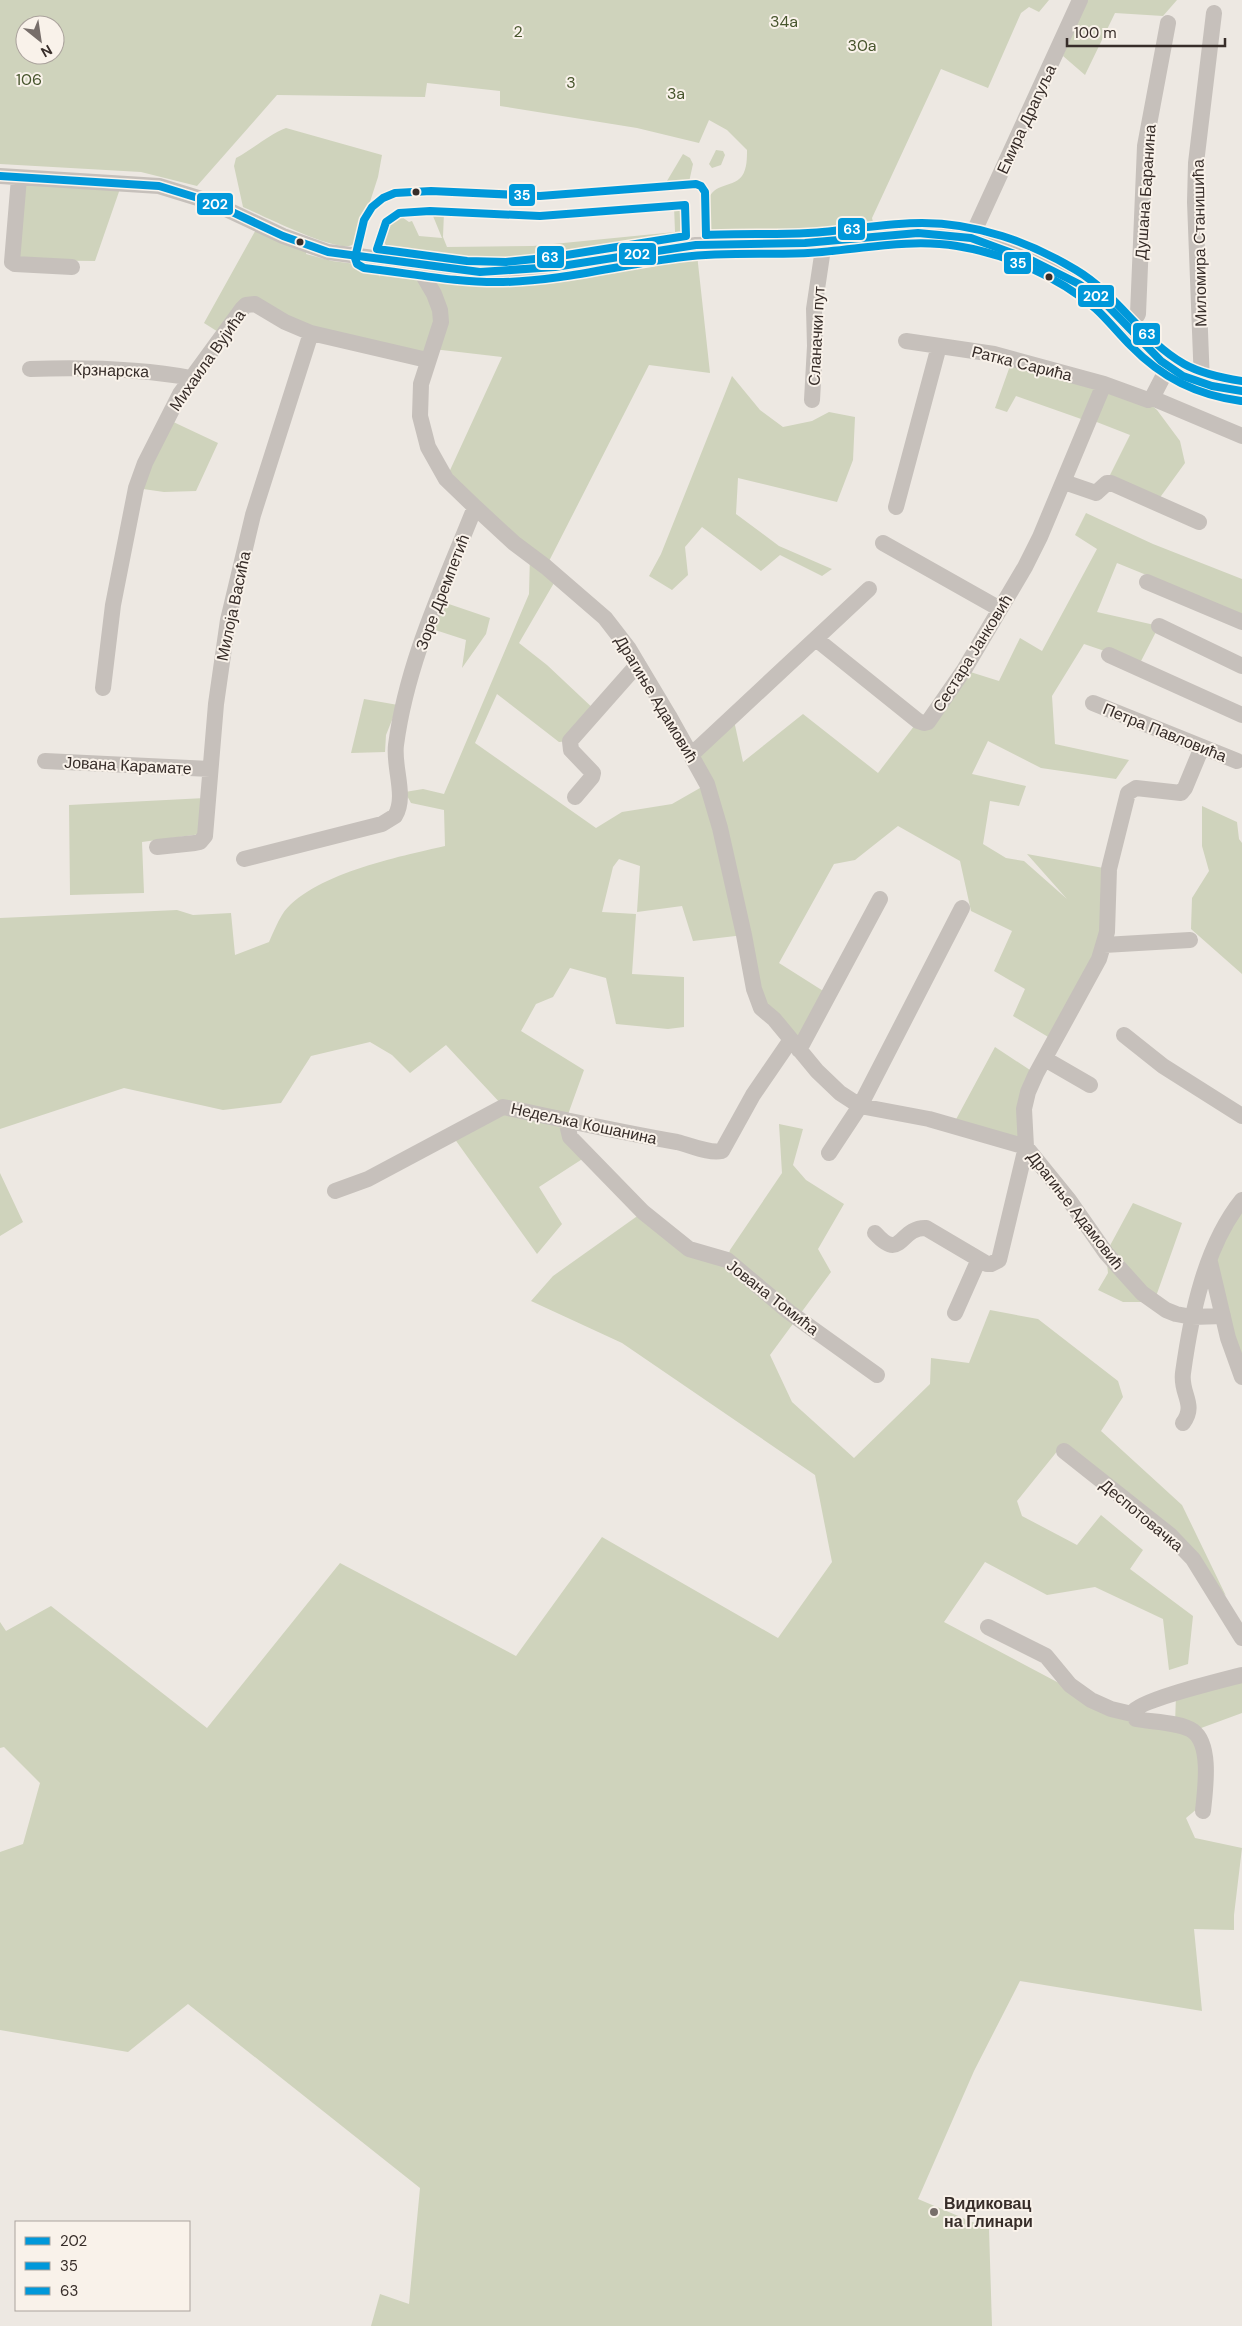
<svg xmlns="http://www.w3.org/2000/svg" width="1242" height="2326" font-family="'DM Sans',sans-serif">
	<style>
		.green { fill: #cfd3bc; fill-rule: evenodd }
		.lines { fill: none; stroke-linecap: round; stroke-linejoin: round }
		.minor { stroke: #c6c0bb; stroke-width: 16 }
		.bus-1-casing { stroke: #f9f2ea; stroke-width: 11 }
		.bus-2-casing { stroke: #f9f2ea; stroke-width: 11 }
		.bus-3-casing { stroke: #f9f2ea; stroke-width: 11 }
		.bus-1 { stroke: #0098da; stroke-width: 8 }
		.bus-2 { stroke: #0098da; stroke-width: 8 }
		.bus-3 { stroke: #0098da; stroke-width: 8 }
		.bus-dot { fill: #372d29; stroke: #f9f2ea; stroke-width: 2 }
		.poi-dot { fill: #776e6a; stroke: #f9f2ea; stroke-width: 2 }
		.labels { text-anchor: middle; stroke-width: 4; stroke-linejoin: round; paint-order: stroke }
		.park-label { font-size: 16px; fill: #47552d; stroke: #f9f2ea }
		.street-label { font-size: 16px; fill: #372d29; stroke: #f9f2ea }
		.poi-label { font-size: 16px; font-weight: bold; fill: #372d29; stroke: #f9f2ea; text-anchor: start }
		.line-badge { stroke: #f9f2ea; stroke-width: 2 }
		.badge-label { font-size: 14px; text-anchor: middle; font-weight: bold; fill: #fff }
	</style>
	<rect width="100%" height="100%" fill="#ede8e2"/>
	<!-- green -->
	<path class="green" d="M0,0H1049L1039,12L1029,7L1021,13L988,88L941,69L872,218L874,226L804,233L707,232V224L703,223C704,210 707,191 721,187C728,184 737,183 742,176C747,169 747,158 747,150L727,130L709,120L699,143L637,128L500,106V91L427,83L425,97L277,95L197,186L141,172L0,164ZM25,25H55V55H25Z
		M1080,0H1177L1163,16L1115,13L1085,75L1063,56Z
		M286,128L382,155L378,177L358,239C355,242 354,245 349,246C329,249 264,216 243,207L234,166L236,158C253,149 268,135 286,128Z
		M716,150L723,151L725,155L721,165L712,168L709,164Z
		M683,154L690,158L693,164L689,182L682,185L664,186Z
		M19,178L122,183L95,261L15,260Z
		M674,206L680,207V238C620,248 559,263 498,263C477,263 454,259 433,257C419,255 396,255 386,245C375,233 384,216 399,215L409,222L412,221L419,236L442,238L433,216L439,212H444L443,237L447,247L533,246L675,232Z
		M259,224L308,246L306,254L332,261L380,267L379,278L383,260L459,270L696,245L710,373L649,365L546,567L558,576L519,643L547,665L597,712L570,741L559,742L497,694L475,743L596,828L622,812L672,804L707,784L691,755L733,716L743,762L803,714L878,773L918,721L964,670L999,681L1020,638L1042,651L1097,549L1075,535L1086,513L1153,544L1242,579V614L1117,563L1097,612L1159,626L1140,663L1084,644L1052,696L1055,744L1129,760L1116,779L1041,768L988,741L972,774L1026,786L1019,806L990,801L983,844L1006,858L1024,861L1067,899L1027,854L1109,869L1107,932L1055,1041L1013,1016L1025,989L994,971L1012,931L971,911L960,861L898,826L855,860L834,864L779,963L828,994L799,1050L761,1008L744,935L693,941L682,906L637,912L640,866L619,859L613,867L602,912L636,914L632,974L684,977V1027L668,1029L616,1024L606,978L570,968L553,997L536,1004L521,1031L584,1070L566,1120L587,1156L539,1187L562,1224L537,1254L449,1131L503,1106L446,1045L410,1073L392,1055L370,1042L311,1056L281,1103L223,1110L124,1088L0,1129V918L177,910L193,915L231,913L235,955L269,942C273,933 277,923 282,915C308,875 401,856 445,846L444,810L411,803L405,792L423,789L444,794L529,594L530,555L446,479L502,357L433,349L427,360L354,344L248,299L223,335L204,323Z
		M1011,363L1097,387L1084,420L1016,396L1007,412L995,408Z
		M732,376L760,410L783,427L812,421L829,412L855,417L853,460L837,502L738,478L736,514L779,546L832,569L822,576L780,555L761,571L702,527L685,547L688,575L672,590L649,576L661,554Z
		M1104,384L1145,400L1157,410L1180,441L1185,463L1156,503L1110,475L1130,435L1089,419Z
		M167,419L218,443L196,491L164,492L136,488Z
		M440,601L490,618L486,634L462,668L466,640L429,628Z
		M364,699L398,705L386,735L385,752L351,753Z
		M205,798L201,834L142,842L144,893L70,895L69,805Z
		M1202,806L1237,822L1239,839L1242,843V974L1191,929L1192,898L1209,871L1202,846Z
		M995,1047L1036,1074L1026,1147L953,1125Z
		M779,1124L803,1129L793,1165L806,1180L844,1204L818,1249L831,1272L770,1355L792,1402L854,1458L930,1384L931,1358L969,1363L990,1310L1038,1319L1118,1381L1123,1397L1101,1431L1182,1505L1226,1596L1160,1529L1063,1444L1017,1501L1022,1516L1077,1545L1101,1515L1143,1550L1130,1569L1193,1616L1188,1664L1169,1670L1163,1619L1095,1587L1047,1595L985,1562L944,1622L1091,1700L1175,1725L1176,1694L1242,1674V1713L1193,1731L1201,1740L1198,1808L1186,1818L1195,1838L1242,1848L1234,1915V1930L1194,1929L1202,2011L1020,1981L974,2071L918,2199L989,2229L992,2326H371L380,2294L409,2304L420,2188L188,2004L128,2052L0,2030V1852L23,1844L40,1783L4,1747L0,1748V1622L6,1631L51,1606L207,1728L340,1563L516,1656L602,1537L778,1638L832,1562L815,1475L622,1343L531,1301L553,1276L643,1212L689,1249L727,1260L730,1250L782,1173Z
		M0,1173L23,1222L0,1236Z
		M1242,1200V1377L1210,1262Z
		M1133,1203L1182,1223L1154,1302H1123L1098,1290L1108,1273L1106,1253Z"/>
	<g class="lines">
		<!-- minor -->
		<path class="minor" d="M0,176L159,186L211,202L283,236L328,252L480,272L555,267L696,245L805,243L918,233L971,238L1031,260L1079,284L1103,301L1161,361L1183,376L1212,386L1242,391
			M19,178L12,262L15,264L72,267
			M971,238L1080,0
			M420,265V270L434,294L440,310L441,322L421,384L420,416L428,447L446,479L475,507L514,543L546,567L605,618L629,649L669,716L707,784L720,828L744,935L754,989L761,1008L774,1019L817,1071L840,1093L860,1106L929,1119L1026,1147L1069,1200L1106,1253L1142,1293L1166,1310L1176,1314L1192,1317L1223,1316
			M1128,329L1138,314L1145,146L1168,23
			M906,341L994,354L1104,384L1148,400L1152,398L1168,367
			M30,369C85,367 137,368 191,378
			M1202,383L1195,202L1196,163L1214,13
			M1152,398L1242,436
			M812,400L815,346L814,309L824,242
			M1064,482L1096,493L1107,483H1111L1199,522
			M896,507L939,346
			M883,543L1000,609
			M1147,582L1242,622
			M1159,626L1242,666
			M816,639L918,721L924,723L928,722L964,670L1025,567L1040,537L1104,384
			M1109,655L1242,715
			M103,688L113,605L136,488L145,463L180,394L242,309L246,305L255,304L285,322L311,333L427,360
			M1093,703L1237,761
			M691,755L869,589
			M45,761L210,769
			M575,797L592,777L593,773L571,750L570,741L638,664
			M157,847L195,843L200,842L205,836L216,704L228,620L253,515L311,333
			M244,859L382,824L395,816C407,797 393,767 396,745C407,661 444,585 475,507
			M1104,945L1190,940
			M1124,1035L1163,1066L1242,1116
			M799,1050L880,899
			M1045,1059L1090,1085
			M566,1120L570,1137L643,1212L689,1249L727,1260L789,1312L877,1375
			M829,1153L860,1106L962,908
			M335,1191L368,1179L503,1107C561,1119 619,1132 677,1142C690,1145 709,1154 722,1151L753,1095L790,1041
			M875,1233C902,1263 899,1227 926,1228L987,1264H991L999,1260L1026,1147L1024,1109L1028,1092L1036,1074L1099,959L1107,932L1109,869L1128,793L1136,788L1181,793L1185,788L1202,747
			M1210,1262L1228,1338L1242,1377
			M955,1313L979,1259
			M1183,1423C1197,1404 1180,1394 1183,1373C1191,1315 1205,1246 1242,1200
			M1064,1451L1170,1535L1193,1559L1242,1638
			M988,1627L1046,1656L1070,1685L1091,1700L1111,1709L1132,1714
			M1203,1811C1205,1790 1212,1745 1193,1731C1181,1722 1151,1722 1136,1719L1133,1712C1140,1700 1223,1680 1242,1675"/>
		<defs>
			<path id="bus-1" d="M0,176L159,186L211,202L283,236L328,252L480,272L555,267L696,245L805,243L918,233L971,238L1031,260L1079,284L1103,301L1161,361L1183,376L1212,386L1242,391"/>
			<path id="bus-2" d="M706,235L705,192L701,186L696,184L540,196L431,191L395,193L383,198L372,207L364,220L355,258L357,264L364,268C410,273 456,283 503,282C563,281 623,264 683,257C724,252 767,255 808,253C858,250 908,238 957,246C1006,254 1058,276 1096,309C1108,320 1119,334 1131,346C1162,378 1197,395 1241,401"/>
			<path id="bus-3" d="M685,205L686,236L554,257L506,262L467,261L377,249L386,222L399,213L430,211L540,216Z
				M706,235C740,233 774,235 808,233C846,231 884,223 922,223C976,223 1030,242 1076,270C1118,295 1142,340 1184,364C1202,374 1222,378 1242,381"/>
		</defs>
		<!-- bus-1 casing -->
		<use href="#bus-1" class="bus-1-casing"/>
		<!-- bus-2 casing -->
		<use href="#bus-2" class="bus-2-casing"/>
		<!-- bus-3 casing -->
		<use href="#bus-3" class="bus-3-casing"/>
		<!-- bus-1 -->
		<use href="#bus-1" class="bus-1"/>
		<!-- bus-2 -->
		<use href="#bus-2" class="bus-2"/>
		<!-- bus-3 -->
		<use href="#bus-3" class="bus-3"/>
	</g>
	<!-- markers -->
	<g class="bus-dot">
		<circle cx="416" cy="192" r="4.5"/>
		<circle cx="300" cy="242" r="4.5"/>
		<circle cx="1049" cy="277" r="4.5"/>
	</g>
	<circle class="poi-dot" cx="934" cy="2212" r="5"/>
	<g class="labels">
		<!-- park labels -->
		<g class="park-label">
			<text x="784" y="27">34a</text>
			<text x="518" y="37">2</text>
			<text x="862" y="51">30a</text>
			<text x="29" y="85">106</text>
			<text x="571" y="88">3</text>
			<text x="676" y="99">3a</text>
		</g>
		<!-- street labels -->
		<g class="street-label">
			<text transform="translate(1026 119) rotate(-65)" y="6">Емира Драгуља</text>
			<text transform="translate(1145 192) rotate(-86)" y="6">Душана Баранина</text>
			<text transform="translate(1199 243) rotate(-91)" y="6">Миломира Станишића</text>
			<text transform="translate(816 336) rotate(-87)" y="6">Сланачки пут</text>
			<text transform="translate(207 360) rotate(-55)" y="6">Михаила Вујића</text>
			<text transform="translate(1022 363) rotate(14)" y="6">Ратка Сарића</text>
			<text transform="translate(111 370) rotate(2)" y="6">Крзнарска</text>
			<text transform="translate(442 592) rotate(-69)" y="6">Зоре Дремпетић</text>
			<text transform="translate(233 606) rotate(-78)" y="6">Милоја Васића</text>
			<text transform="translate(972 653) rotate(-58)" y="6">Сестара Јанковић</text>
			<text transform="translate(657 699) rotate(59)" y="6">Драгиње Адамовић</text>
			<text transform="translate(1165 732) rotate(22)" y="6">Петра Павловића</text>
			<text transform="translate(128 765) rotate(3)" y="6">Јована Карамате</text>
			<text transform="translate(584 1123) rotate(12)" y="6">Недељка Кошанина</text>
			<text transform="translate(1076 1210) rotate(52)" y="6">Драгиње Адамовић</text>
			<text transform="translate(773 1297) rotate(38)" y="6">Јована Томића</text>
			<text transform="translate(1142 1515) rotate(40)" y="6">Деспотовачка</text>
		</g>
		<!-- poi labels -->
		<g class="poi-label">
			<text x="944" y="2209">Видиковац<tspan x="944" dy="18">на Глинари</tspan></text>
		</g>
	</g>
	<g class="line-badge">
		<rect x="508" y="183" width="28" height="24" rx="5" fill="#0098da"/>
		<rect x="196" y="192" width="38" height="24" rx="5" fill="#0098da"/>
		<rect x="837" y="217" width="29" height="24" rx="5" fill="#0098da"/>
		<rect x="618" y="242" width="39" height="24" rx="5" fill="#0098da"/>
		<rect x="536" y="245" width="29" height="24" rx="5" fill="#0098da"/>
		<rect x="1003" y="251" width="29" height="24" rx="5" fill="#0098da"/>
		<rect x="1077" y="284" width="38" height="24" rx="5" fill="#0098da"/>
		<rect x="1132" y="322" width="29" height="24" rx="5" fill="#0098da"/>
	</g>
	<g class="badge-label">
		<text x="522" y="200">35</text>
		<text x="215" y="209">202</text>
		<text x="852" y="234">63</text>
		<text x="637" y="259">202</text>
		<text x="550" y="262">63</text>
		<text x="1018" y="268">35</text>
		<text x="1096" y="301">202</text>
		<text x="1147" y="339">63</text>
	</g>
	<!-- legend -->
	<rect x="15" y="2221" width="175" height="90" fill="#f9f2ea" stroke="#aba39d"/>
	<rect x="25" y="2237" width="25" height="8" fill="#0098da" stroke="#aba39d"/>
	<text x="60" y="2246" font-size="15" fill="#372d29">202</text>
	<rect x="25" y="2262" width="25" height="8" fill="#0098da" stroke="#aba39d"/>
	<text x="60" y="2271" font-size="15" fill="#372d29">35</text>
	<rect x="25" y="2287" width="25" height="8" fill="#0098da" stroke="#aba39d"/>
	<text x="60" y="2296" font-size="15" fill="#372d29">63</text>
	<!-- north arrow -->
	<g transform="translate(40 40) rotate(150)"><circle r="24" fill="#f9f2ea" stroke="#aba39d"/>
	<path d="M0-4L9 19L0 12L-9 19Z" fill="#776e6a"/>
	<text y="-8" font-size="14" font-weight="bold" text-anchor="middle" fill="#372d29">N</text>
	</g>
	<!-- scale -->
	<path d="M1067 38v8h158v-8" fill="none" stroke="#372d29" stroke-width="2.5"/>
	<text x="1074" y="38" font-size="15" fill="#372d29" stroke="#f9f2ea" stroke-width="4" paint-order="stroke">100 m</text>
</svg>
